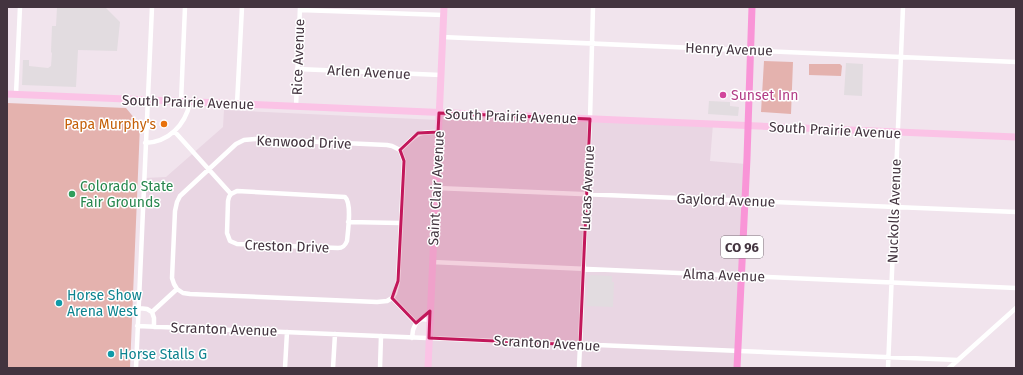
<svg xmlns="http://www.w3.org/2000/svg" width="1023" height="375" font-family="'Fira Sans',sans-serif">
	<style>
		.residential { fill: #e9d6e3; fill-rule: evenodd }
		.green { fill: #e4b2ae }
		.parking { fill: #e2dce0 }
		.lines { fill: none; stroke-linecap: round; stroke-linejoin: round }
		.street { stroke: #fff; stroke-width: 4.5 }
		.secondary { stroke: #fbc3e6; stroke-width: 7 }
		.primary { stroke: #f995d7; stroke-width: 7 }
		.marked { fill: #c2185b; fill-opacity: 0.2; stroke: #c2185b; stroke-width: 3; stroke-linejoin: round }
		.hotel-dot { fill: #d1479c; stroke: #fff; stroke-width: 1.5 }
		.food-dot { fill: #e8710a; stroke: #fff; stroke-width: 1.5 }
		.leisure-dot { fill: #2e9e5b; stroke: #fff; stroke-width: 1.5 }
		.culture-dot { fill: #0f9aa8; stroke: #fff; stroke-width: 1.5 }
		.labels { text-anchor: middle; stroke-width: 3; stroke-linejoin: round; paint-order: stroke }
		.shield { fill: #fff; stroke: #7b7179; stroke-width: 1 }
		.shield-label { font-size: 13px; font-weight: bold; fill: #43343f }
		.street-label { font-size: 14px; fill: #43343f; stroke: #fff }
		.hotel-label { font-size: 14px; fill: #b23c85; stroke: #fff; text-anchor: start }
		.food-label { font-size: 14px; fill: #c56008; stroke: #fff; text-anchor: end }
		.leisure-label { font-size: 14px; fill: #27864d; stroke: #fff; text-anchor: start }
		.culture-label { font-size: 14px; fill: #0d838f; stroke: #fff; text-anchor: start }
	</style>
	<rect width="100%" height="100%" fill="#f1e4ed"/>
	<!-- residential -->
	<path class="residential" d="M224,110L439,120L590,119L713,124L710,161L746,164L737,368H136L137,326L154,327L152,312L138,308L144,178L166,177L223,127ZM419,320H430L429,338L412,337Z"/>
	<!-- green -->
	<path class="green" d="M764,61L793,62L791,114L761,112Z
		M809,64H840L842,66L841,76L809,75Z
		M7,103L126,108L140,125L130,368H7Z"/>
	<!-- parking -->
	<path class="parking" d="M57,7H105L120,22L117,51L78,50L76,87L22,85L23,60H29V66L48,68L51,66L52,53L51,52L52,26H56Z
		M846,63L863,64L862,96L844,95Z
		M709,101L730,102V106L739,107L738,116L708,114Z
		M591,275L612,276V282H614L613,307L587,306L588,278Z"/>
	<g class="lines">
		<!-- street -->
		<path class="street" d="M300,10L443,15
			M442,37L1016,62
			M297,69L441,75
			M16,94L20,7
			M181,102L185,7
			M237,104L242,7
			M296,107L300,7
			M175,132L231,194L229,197L228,201L227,233L230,241L237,244L338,248C343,248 345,246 347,241C348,231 352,203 345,197L237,191L231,194
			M145,143C169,142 185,125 190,103
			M436,188L1016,212
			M348,222L400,223
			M432,262L1016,288
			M177,289L183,293L190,294L377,302L387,301L392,298L416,323L422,319L430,320
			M392,298L395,293L398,281L404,161L400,150
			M138,308L147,309L152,312
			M137,326L958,360
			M154,327V318L152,312L177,289L174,284L172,278L175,211L177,202L180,196L236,144L244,140L255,139L387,145L392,146L400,150C416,136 415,131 438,132
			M412,338L413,330L416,323
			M136,368L152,7
			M285,368L287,332
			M333,368L335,334
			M380,368L381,336
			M579,368L590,119L593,7
			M888,368L903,7
			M949,368L1016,308"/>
		<!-- secondary -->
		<path class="secondary" d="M7,94L1016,137
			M428,368L444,7"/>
		<!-- primary -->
		<path class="primary" d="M737,368L747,158L752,7"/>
	</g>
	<!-- marked area -->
	<path class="marked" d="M439,113L590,119L580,345L429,338L430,311L416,323L392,298L398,281L404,161L400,150L418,133L438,132Z"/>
	<!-- markers -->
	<circle class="hotel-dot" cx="723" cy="95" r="4"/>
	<circle class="food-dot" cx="164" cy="124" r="4"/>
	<circle class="leisure-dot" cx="72" cy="194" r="4"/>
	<g class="culture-dot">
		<circle cx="59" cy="303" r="4"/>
		<circle cx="111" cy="354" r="4"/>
	</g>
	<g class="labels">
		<!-- shield labels -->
		<rect class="shield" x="721" y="236" width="42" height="22" rx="3"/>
		<g class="shield-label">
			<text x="742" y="252">CO 96</text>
		</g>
		<!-- street labels -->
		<g class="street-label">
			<text transform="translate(729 49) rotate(2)" y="5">Henry Avenue</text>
			<text transform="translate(298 57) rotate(-88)" y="5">Rice Avenue</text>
			<text transform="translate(369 72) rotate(3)" y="5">Arlen Avenue</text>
			<text transform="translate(188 102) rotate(2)" y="5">South Prairie Avenue</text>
			<text transform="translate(511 116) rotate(2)" y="5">South Prairie Avenue</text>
			<text transform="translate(835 130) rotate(3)" y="5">South Prairie Avenue</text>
			<text transform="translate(304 142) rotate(2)" y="5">Kenwood Drive</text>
			<text transform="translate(436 188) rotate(-87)" y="5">Saint Clair Avenue</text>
			<text transform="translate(587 188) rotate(-87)" y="5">Lucas Avenue</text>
			<text transform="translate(726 200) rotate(2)" y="5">Gaylord Avenue</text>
			<text transform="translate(894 211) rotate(-88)" y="5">Nuckolls Avenue</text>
			<text transform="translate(287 246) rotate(2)" y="5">Creston Drive</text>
			<text transform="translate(724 275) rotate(2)" y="5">Alma Avenue</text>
			<text transform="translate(224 329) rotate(2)" y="5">Scranton Avenue</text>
			<text transform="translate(547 343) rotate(3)" y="5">Scranton Avenue</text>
		</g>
		<!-- hotel labels -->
		<g class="hotel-label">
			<text x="731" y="100">Sunset Inn</text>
		</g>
		<!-- food labels -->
		<g class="food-label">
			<text x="156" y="129">Papa Murphy's</text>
		</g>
		<!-- leisure labels -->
		<g class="leisure-label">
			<text x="80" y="191">Colorado State<tspan x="80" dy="16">Fair Grounds</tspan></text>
		</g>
		<!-- culture labels -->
		<g class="culture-label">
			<text x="67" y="300">Horse Show<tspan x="67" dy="16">Arena West</tspan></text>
			<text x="119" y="359">Horse Stalls G</text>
		</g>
	</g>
	<!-- border -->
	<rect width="1023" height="375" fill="none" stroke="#43343f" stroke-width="16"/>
</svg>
